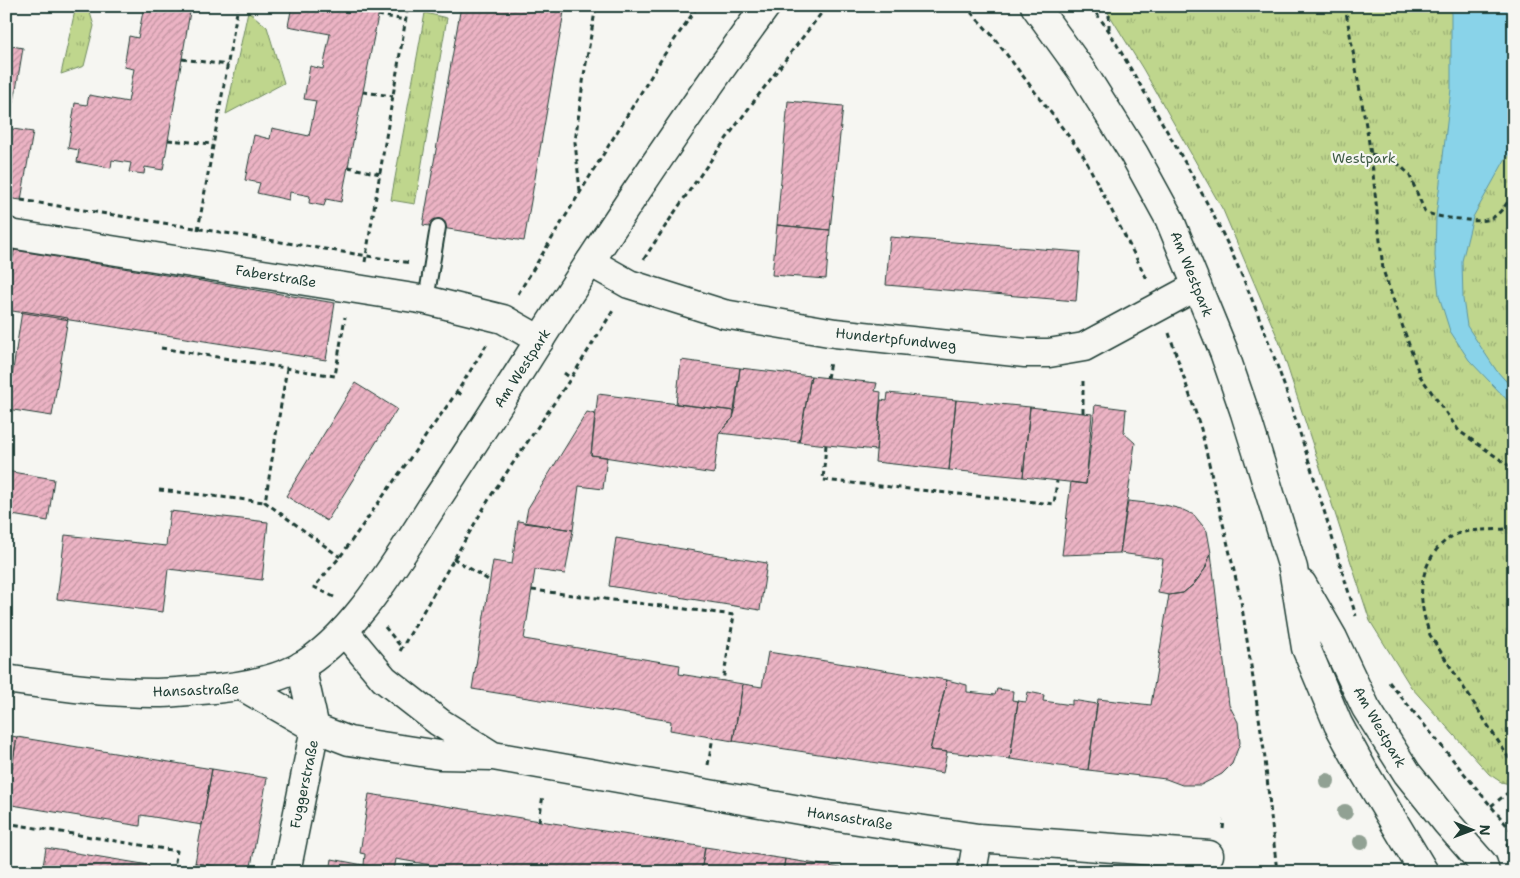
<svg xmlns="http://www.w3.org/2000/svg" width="1520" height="878" font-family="'Shantell Sans',sans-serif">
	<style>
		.park { fill: url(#park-tufts); stroke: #6f8a60 }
		.water { fill: #89d3e9; stroke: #5f97a1 }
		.building { fill: url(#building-hatch); stroke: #1f3d34 }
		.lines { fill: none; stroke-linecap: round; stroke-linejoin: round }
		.lane-casing { stroke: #1f3d34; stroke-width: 18 }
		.street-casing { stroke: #1f3d34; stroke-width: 31 }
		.secondary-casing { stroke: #1f3d34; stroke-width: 31 }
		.path { stroke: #1f3d34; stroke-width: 3; stroke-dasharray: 5 4; stroke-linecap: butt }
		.lane { stroke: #f6f6f2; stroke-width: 14 }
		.street { stroke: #f6f6f2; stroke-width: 28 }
		.secondary { stroke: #f6f6f2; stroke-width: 28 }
		.tree { fill: #91a193 }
		.labels { text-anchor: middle; stroke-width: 4.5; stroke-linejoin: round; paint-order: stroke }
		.park-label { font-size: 14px; fill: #3f5c46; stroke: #f6f6f2 }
		.street-label { font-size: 14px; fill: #1f3d34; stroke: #f6f6f2 }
	</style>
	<defs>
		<pattern id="park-tufts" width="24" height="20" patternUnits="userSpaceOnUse" patternTransform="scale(1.25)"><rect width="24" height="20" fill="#bfd68d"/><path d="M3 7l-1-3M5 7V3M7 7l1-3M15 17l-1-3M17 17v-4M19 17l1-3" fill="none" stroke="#9baf74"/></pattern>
		<pattern id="building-hatch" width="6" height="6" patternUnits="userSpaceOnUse" patternTransform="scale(1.25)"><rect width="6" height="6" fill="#ecb3c4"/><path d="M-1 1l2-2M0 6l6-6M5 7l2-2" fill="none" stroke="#bf93a0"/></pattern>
	</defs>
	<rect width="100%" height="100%" fill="#f6f6f2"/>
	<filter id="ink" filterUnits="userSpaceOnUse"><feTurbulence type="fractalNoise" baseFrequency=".02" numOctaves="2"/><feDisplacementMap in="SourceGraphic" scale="10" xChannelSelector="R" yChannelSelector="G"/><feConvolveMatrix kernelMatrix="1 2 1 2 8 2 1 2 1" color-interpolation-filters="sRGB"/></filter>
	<g filter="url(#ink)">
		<!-- park -->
		<path class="park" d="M76,6H88L94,26L84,66L61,74Z
			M1104,6H1514V785L1501,782L1489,774L1411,687L1370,621L1279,341L1223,210L1143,69Z
			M248,11L267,27L284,83L226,114Z
			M425,13L447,18L415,204L391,200Z"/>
		<!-- water -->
		<path class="water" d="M1451,6H1514V151L1506,158L1473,217L1462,261L1463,299L1467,326L1496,370L1514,390V407L1469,360L1450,331L1439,296L1435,256L1436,216L1451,89Z"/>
		<!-- building -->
		<path class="building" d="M144,6H191L163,170L145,167L144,174L129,172L131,163L112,160L111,168L77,162L79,150L68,148L75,103L87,105L89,95L128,102L134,69L124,67L129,36L138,38Z
			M292,6H380L341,202L326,199L324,206L309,203L310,196L290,192L289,200L257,193L260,183L245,180L254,135L270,139L272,128L309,136L316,101L304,99L310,66L323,69L330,34L288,26Z
			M461,6H565L524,241L423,225Z
			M6,45L23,48L14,102L6,101Z
			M788,101L843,106L830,230L777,225Z
			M6,128L33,132L21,200L6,198Z
			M777,225L830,230L826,279L772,275Z
			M890,237L1080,252L1076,301L886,285Z
			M6,248L14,250L6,299Z
			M14,250L335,303L326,360L6,310V299Z
			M22,311L68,318L52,416L7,409Z
			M681,360L740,368L735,411L676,404Z
			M740,368L811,376L799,442L719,433L733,418Z
			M811,376L877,383L875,391L881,392L876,450L799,442Z
			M355,383L397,409L327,521L286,496Z
			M888,393L956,400L949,470L875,462L881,400L887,401Z
			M598,394L735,411L733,418L719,433L714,474L591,455Z
			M956,400L1030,407L1023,477L949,470Z
			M1095,405L1126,409L1124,433L1135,443L1120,553L1062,555L1071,482L1086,484Z
			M1030,407L1092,414L1086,484L1023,477Z
			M587,412L595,414L591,455L607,457L603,489L579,486L573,530L525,523L528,508Z
			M6,471L54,479L48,521L6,514Z
			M1128,501L1165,505L1181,509L1194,515L1207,531L1211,553L1205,569L1194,584L1183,593L1169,595L1158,593L1163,559L1120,553Z
			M170,511L268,522L262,580L168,569L163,612L57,599L65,535L166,546Z
			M518,521L573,530L565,574L535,570L524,639L680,665L679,674L743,684L733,741L670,730L671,721L472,689L493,561L512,564Z
			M616,538L767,563L760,610L609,586Z
			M1211,553L1229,705L1238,722L1240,743L1232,764L1222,774L1201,785H1182L1166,779L1088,770L1098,699L1151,705L1169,595L1183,593L1194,584L1205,569Z
			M768,652L947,680L930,750L947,752L943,773L733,741L743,684L762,687Z
			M947,680L967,685V692L995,695L997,689L1013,691L1012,700L1018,701L1010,759L930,750Z
			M1028,692L1044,695L1043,701L1072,705V700L1097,704L1088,770L1010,759L1018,701L1026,702Z
			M6,735L17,737L6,798Z
			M17,737L212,769L202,825L141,815L140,826L6,804Z
			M212,769L267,778L250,872L195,863Z
			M369,794L705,847L701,872H471L396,859L394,871L364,865L365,854L360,853Z
			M705,847L785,859L783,872H701Z
			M46,848L149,865L148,872H42Z
			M332,859L394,871L393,872H330Z
			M785,859L853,870V872H783Z
			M195,863L245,872H193Z"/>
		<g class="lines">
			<defs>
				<path id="lane" d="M426,300L438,227"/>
				<path id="street" d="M6,231L10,234L426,300L503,319L540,340
					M590,262L629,284L724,314L835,333L1025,353H1049L1084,347L1197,286
					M344,631L384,679L439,722L493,756
					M242,686L315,728L349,741L440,755L493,756L845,818L978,838L1209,855
					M286,872L315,728L301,666
					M972,872L978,838"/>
				<path id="secondary" d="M1035,6L1082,71L1134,154L1169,218L1224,352L1245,413L1293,568L1306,648L1338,724L1363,770L1424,872
					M1302,584L1333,638L1366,708L1407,773L1447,823L1483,864L1485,872
					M6,679C55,686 106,693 156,693C171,693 186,691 201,690C234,688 268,683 298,668C353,639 401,554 435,502C475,442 514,380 553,319C621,213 691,108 766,6"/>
			</defs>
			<!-- lane casing -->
			<use href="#lane" class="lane-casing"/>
			<!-- street casing -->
			<use href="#street" class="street-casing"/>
			<!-- secondary casing -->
			<use href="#secondary" class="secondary-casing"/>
			<!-- path -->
			<path class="path" d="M965,6L991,34L1083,155L1148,281
				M1091,6L1109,31C1153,109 1203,187 1239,269C1288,380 1320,500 1356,616
				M1109,6V31
				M1345,6L1371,154L1383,270L1420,376L1459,431L1514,469
				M378,15L405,20
				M182,59L228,65
				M363,92L393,96
				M168,140L213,144
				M1371,154L1394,160L1409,174L1425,212C1437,217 1448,218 1460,219C1491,224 1496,220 1514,193
				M348,167L380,174
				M580,191L575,142L584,75L596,6
				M21,200L411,263
				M198,230L238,6
				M644,259C700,171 763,88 827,6
				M365,262L408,6
				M518,294L664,55L698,6
				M1169,333L1201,429L1241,601L1264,750L1277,872
				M161,348L335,376L345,317
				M287,368L265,502L340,557
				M564,373L571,378
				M827,378L830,362
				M457,392L462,395
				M1083,413V377
				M826,445L823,480L1054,504L1057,481
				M159,490L265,502
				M1514,528C1496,531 1478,528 1460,533C1433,542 1419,574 1422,601C1423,613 1426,623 1430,635L1514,766
				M453,558L490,581
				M532,590L734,615L723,681
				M334,597L314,587L340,557L457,392L487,344
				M385,627L402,648
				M400,651L492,494L571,378L614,309
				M1389,682L1509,828L1514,830
				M708,765L713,737
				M1491,806L1514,788
				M539,821L543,795
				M6,823L177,851L173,872
				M1223,829L1224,820
				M1506,846L1514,841"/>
			<!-- lane -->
			<use href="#lane" class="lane"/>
			<!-- street -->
			<use href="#street" class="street"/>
			<!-- secondary -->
			<use href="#secondary" class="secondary"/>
		</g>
		<!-- trees -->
		<g class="tree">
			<circle cx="1327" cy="781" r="8"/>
			<circle cx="1345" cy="812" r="8"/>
			<circle cx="1361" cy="842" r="8"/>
		</g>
	</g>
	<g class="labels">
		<!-- park labels -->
		<g class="park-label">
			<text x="1364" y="163">Westpark</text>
		</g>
		<!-- street labels -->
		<g class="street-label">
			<text transform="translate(1192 274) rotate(68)" y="5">Am Westpark</text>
			<text transform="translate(276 276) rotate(9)" y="5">Faberstraße</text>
			<text transform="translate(896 339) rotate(6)" y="5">Hundertpfundweg</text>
			<text transform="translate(522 368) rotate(-57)" y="5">Am Westpark</text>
			<text transform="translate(196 690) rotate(-2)" y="5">Hansastraße</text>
			<text transform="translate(1380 727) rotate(60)" y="5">Am Westpark</text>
			<text transform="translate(304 784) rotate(-78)" y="5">Fuggerstraße</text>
			<text transform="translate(850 818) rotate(9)" y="5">Hansastraße</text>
		</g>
	</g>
	<!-- margin -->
	<rect width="1520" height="878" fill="none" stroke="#f6f6f2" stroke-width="25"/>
	<rect x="12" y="12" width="1495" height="853" fill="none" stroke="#1f3d34" stroke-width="2" filter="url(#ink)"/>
	<!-- north arrow -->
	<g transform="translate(1472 830) rotate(91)" stroke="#f6f6f2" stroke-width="4" paint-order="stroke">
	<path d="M0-4L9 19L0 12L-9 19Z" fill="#1f3d34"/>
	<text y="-8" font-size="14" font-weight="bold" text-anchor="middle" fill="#1f3d34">N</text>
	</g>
</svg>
